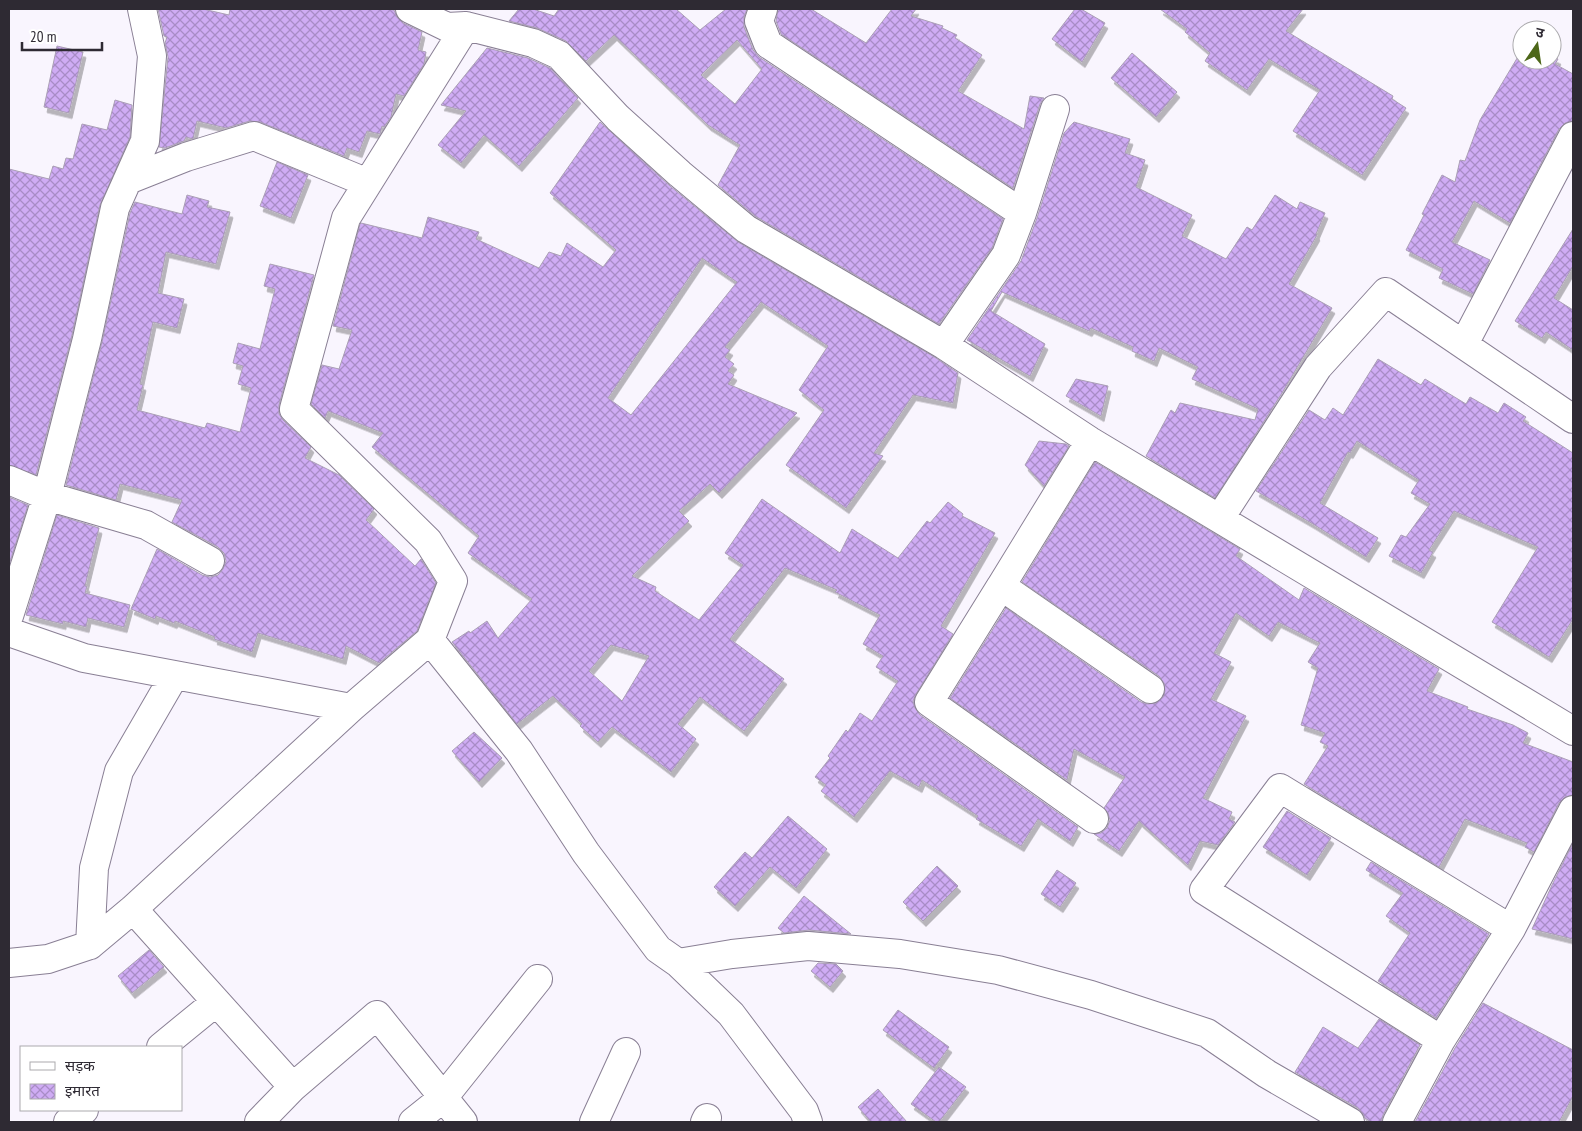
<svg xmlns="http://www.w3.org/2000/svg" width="1582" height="1131" font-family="'PT Sans Narrow','Noto Sans Devanagari',sans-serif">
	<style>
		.building { fill: url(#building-cross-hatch); stroke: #aa9fb5; fill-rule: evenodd; filter: url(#shadow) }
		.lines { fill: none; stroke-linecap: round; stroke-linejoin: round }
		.minor-casing { stroke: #897f94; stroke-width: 30 }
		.minor { stroke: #fff; stroke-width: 28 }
	</style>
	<defs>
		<pattern id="building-cross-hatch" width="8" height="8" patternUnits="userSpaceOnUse" patternTransform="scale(1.25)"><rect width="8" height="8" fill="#cfacf4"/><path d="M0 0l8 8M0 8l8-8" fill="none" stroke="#a88cc6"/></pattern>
		<filter id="shadow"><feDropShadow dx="3" dy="5.5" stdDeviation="0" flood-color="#0004"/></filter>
	</defs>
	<rect width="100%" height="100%" fill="#f9f5fe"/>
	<!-- building -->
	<path class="building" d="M158,9H203L229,15L230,9H388L394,10L397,17L403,23L422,32L418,50L426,52L424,64L404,96L396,94L391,117L384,127L382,126L380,134L367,131L359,152L347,148L344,156L260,122L250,121L226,128L197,121L193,139L186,137L184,141L165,148L159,147L168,57L165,43L167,37L164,36Z
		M519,9H533L554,16L559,9H676L700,30L726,9H747L744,17V27L753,50L759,57L1003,219L992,248L939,324L755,216L718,185L740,145L708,125L614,35L586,61L566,41L537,28L509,21ZM737,40L762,69L735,104L701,75Z
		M778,9H811L866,43L892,9H916L911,16L943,26L942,28L957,35L955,38L982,55L958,91L1024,129L1030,96L1044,98L1040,104L1013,188L781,34L776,21Z
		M1075,9H1081L1105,23L1082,62L1052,39Z
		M1160,9H1303L1286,31L1393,96L1392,99L1406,108L1362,175L1293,131L1320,90L1269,59L1247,90L1205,61L1210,53L1185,32L1187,29Z
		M57,46L83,52L69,113L44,107Z
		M487,48L528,58L550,68L578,98L519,166L484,135L461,163L438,145L466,111L441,105Z
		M1522,50V60H1552V56L1558,59L1555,64L1573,74V121L1565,123L1559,129L1510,223L1474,201L1452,242L1490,260L1473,294L1439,278L1443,269L1406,250L1424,215L1422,214L1442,175L1455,182L1460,160L1465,161L1480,120Z
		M1132,53L1177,92L1156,117L1111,78Z
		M115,100L132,105L130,137L100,205L72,335L36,475L9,465V169L49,179L53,166L63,169L66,158L73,159L82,124L107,130Z
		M600,122L670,186L738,242L936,358L958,373L953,403L913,395L874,453L883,456L846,508L786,465L824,410L799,390L828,346L761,302L725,347L730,350L725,357L734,364L728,371L734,375L728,384L797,413L719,493L710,484L679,511L689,521L632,576L656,587L655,591L699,620L743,565L725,553L762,499L840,553L852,529L898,558L927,521L930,523L948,502L963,514L962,516L995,533L941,626L953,634L916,694L913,701L915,708L920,715L1078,827L1070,841L1038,819L1021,846L976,819L978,816L922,780L919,787L890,771L854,817L821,791L826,785L815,777L830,758L828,756L846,730L848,732L860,713L872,721L898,681L876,667L883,656L863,644L880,615L835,592L837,590L785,568L730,639L784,679L744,731L700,697L678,724L696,739L671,772L612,727L598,742L580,726L582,724L553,696L517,724L452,642L469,631L470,633L487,621L498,638L532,599L468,553L479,536L372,447L383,433L328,411L325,418L311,404L322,365L339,369L352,330L333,326L360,224L361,223L422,238L428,217L479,232L476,239L539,268L549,252L561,256L567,243L603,267L616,250L550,193ZM702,258L737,282L631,415L608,398ZM611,645L649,656L622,701L589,671Z
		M1074,122L1130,139L1125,153L1145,160L1136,187L1192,215L1182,236L1226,259L1247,227L1252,230L1275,195L1297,209L1300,202L1325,213L1316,234L1317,235L1289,284L1332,308L1282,393L1215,498L1146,456L1171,410L1175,413L1180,403L1255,420L1258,409L1192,379L1198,367L1159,348L1154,361L1132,351L1133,347L1091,328L1089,331L1002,292L991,311L1045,344L1030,376L967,340L1021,261L1037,218L1064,133Z
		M277,162L308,175L291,218L260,206Z
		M187,195L209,201L207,207L230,212L216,264L166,252L158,293L184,299L177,328L153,322L140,384L143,385L137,410L205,428L207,423L240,432L251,388L238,384L243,366L233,363L238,343L260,349L275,289L264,286L270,264L314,275L279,405V414L283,420L311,447L305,458L339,475L374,509L366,520L415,566L421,559L436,583L417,631L379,663L346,646L343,659L258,633L252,652L214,639L215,637L175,621L174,623L156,616L155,619L131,609L157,549L202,575L210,577L218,575L223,569L226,561L224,553L218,547L172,522L182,500L120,484L116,500L66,485L102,342L130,213L135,202L182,214Z
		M1573,229V266L1554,298L1573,310V350L1546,332L1542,338L1515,321Z
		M1378,359L1421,385L1425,379L1466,404L1470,397L1498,413L1504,403L1526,417L1523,421L1573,453V619L1549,657L1492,622L1538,547L1454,511L1429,550L1433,552L1421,573L1389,556L1401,535L1406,537L1430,504L1411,493L1419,480L1357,441L1350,453L1348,452L1320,503L1378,538L1366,557L1313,524L1256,491L1309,410L1325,420L1333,408L1343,415Z
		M1076,379L1108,386L1101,416L1066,396Z
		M1039,441L1066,444L1069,446L1044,486L1025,465Z
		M1095,462L1240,549L1236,556L1299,600L1304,588L1439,669L1427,691L1468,707L1467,709L1513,725L1528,733L1523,743L1573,762V795L1565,797L1559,803L1534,852L1525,847L1527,843L1465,819L1439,867L1304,784L1328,746L1320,742L1325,733L1301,725L1318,668L1308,662L1320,643L1278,622L1269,636L1236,613L1214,653L1231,662L1211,699L1246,716L1203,798L1232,812L1229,819L1235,822L1218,845L1200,841L1188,865L1139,821L1119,851L1094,834L1101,833L1107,828L1110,820L1108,813L1104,808L1125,777L1074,749L1067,780L950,698L1006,608L1141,702L1148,704L1156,703L1163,697L1165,691L1164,683L1159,676L1022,582Z
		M9,497L28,505L9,565Z
		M57,515L99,528L85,586H87L85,593L130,605L124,627L88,618L86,627L63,621V624L26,615Z
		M474,732L502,758L479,782L452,751Z
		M1287,811L1331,838L1307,875L1263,847Z
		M788,816L827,849L796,888L770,867L735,906L714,887L745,852L752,858Z
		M1573,843V939L1532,929L1552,885Z
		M1371,862L1489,934L1436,1018L1378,981L1410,933L1386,916L1403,893L1366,870Z
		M937,866L958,886L923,921L903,902Z
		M1057,870L1076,883L1060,907L1041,894Z
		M804,896L851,934L809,930L784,933L778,928Z
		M149,950L164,967L132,993L118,976Z
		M818,963L836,964L843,971L830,987L811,971Z
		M1483,1003L1573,1050V1096L1559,1122H1415L1455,1048Z
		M898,1010L949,1047L934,1068L883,1030Z
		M1379,1019L1420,1045L1383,1115L1381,1122H1371L1365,1118L1363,1114L1358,1108L1295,1072L1323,1027L1358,1048Z
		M939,1067L966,1087L939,1122H936L911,1104Z
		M878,1089L907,1122H871L858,1107Z"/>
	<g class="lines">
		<defs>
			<path id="minor" d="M410,9L447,27L466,26L533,43L559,55L618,118L680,174L746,229L944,345L1090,441L1573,731
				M763,9L759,21L768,44L1022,213
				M128,180L186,157L254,136L368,183
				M1464,344L1573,136
				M944,345L1006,255L1022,213L1055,109
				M1090,441L1001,586L1150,689
				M9,480L47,496L146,525L210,561
				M1220,518L1318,367L1386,292L1573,419
				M1001,586L929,702L1094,819
				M9,616L47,496L87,339L115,208L145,141L152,56L142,9
				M9,632L84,658L351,708
				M430,640L519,751L586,853L658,949L678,963L731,1014L804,1111L808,1122
				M133,909L293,1087
				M90,945L94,868L119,771L174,676
				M9,963L48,959L90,945L133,909L351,708L430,640L453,581L428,541L294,409L346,218L466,26
				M678,963L732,954L808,946L900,954L998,970L1091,995L1207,1033L1267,1074L1350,1122
				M1441,1040L1204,890L1280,788L1511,929
				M161,1047L216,1002
				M68,1122L84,1110
				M259,1122L293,1087L377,1015L463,1122
				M413,1122L443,1098L538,979
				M594,1122L626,1052
				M705,1122L707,1118
				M1397,1122L1441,1040L1511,929L1573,810"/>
		</defs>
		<!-- minor casing -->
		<use href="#minor" class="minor-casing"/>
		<!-- minor -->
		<use href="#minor" class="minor"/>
	</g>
	<!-- border -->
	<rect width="1582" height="1131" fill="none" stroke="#2e2a33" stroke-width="20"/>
	<!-- legend -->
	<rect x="20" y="1046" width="162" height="65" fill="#ffffff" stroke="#abaaad"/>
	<rect x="30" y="1062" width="25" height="8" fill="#ffffff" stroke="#abaaad"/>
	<text x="65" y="1071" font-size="15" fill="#2e2a33">सड़क</text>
	<rect x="30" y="1084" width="25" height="15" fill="url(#building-cross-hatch)" stroke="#abaaad"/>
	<text x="65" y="1096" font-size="15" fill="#2e2a33">इमारत</text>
	<!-- north arrow -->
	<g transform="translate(1537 45) rotate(13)"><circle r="24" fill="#ffffff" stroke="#abaaad"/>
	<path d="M0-4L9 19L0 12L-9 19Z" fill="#4d6719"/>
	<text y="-8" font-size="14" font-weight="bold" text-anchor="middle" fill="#2e2a33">उ</text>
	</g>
	<!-- scale -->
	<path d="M22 42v8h80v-8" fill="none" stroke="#2e2a33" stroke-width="2.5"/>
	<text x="30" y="42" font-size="15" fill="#2e2a33" stroke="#ffffff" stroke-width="4" paint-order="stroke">20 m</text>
</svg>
